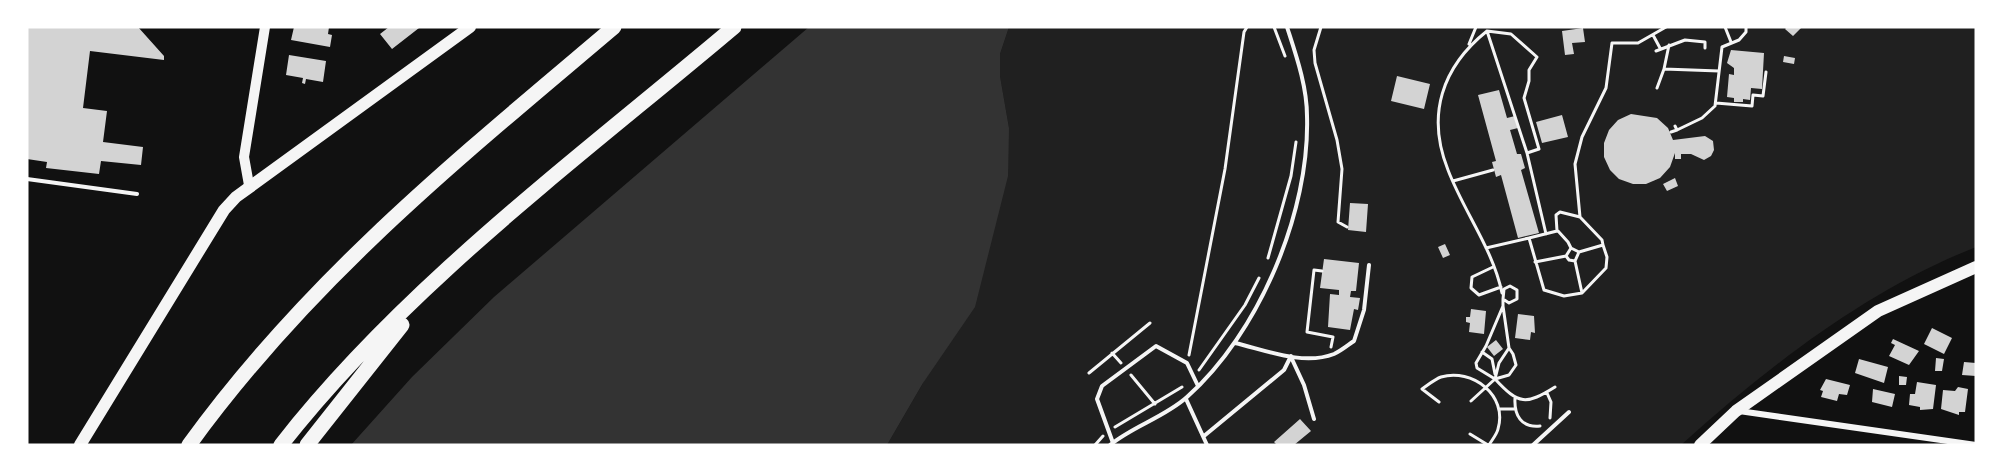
<svg xmlns="http://www.w3.org/2000/svg" width="2003" height="472" font-family="'Varela Round',sans-serif">
	<style>
		.green { fill: #202020 }
		.water { fill: #333 }
		.building { fill: #d3d3d3 }
		.lines { fill: none; stroke-linecap: round; stroke-linejoin: round }
		.path { stroke: #f5f5f5; stroke-width: 3 }
		.service { stroke: #f5f5f5; stroke-width: 4 }
		.minor { stroke: #f5f5f5; stroke-width: 6 }
		.tertiary { stroke: #f5f5f5; stroke-width: 10 }
		.secondary { stroke: #f5f5f5; stroke-width: 12 }
		.motorway { stroke: #f5f5f5; stroke-width: 15 }
	</style>
	<rect width="100%" height="100%" fill="#111"/>
	<!-- green -->
	<path class="green" d="M1009,27H1976V247C1865,291 1769,366 1681,445H887L923,383L1009,128L1000,76V54Z"/>
	<!-- water -->
	<path class="water" d="M809,27H1009L1000,54V76L1009,128L1008,176L975,307L923,383L887,445H351L412,377L494,297Z"/>
	<!-- building -->
	<path class="building" d="M27,27H138L164,56V60L90,51L83,108L107,111L103,142L143,147L141,165L101,161L99,174L46,168L47,162L27,159Z
		M294,27H329L328,34L332,35L330,47L291,40Z
		M389,27H418L419,28L392,49L380,34Z
		M1787,27H1802L1793,36L1785,29Z
		M1583,28L1585,42L1572,43L1574,54L1565,55L1562,31Z
		M1731,50L1764,53L1762,89L1751,88L1750,100L1743,99V102H1734V98L1727,97L1729,74L1734,75V68L1727,63Z
		M289,55L326,61L323,82L306,79L305,84L302,83L303,78L286,75Z
		M1784,56L1795,58L1794,64L1783,62Z
		M1397,76L1430,84L1424,109L1391,101Z
		M1499,90L1507,118L1515,116L1518,128L1510,130L1517,154H1521L1525,168L1521,170L1539,233L1518,238L1501,175L1496,177L1492,162L1496,161L1478,95Z
		M1631,114L1657,118L1668,128L1673,140L1705,136L1713,141L1714,150L1711,156L1704,160L1691,154H1681V159H1675V153L1670,167L1660,178L1646,184H1633L1619,179L1610,170L1604,157V143L1609,130L1618,120Z
		M1562,115L1568,137L1542,143L1536,122Z
		M1675,178L1678,186L1667,191L1663,184Z
		M1350,203L1368,204L1366,232L1348,230Z
		M1445,244L1450,255L1443,258L1438,247Z
		M1324,259L1359,263L1356,291H1351L1350,297L1360,298L1358,310L1354,309L1350,330L1328,327L1330,294L1339,295V290L1320,288Z
		M1471,309L1486,311L1484,334L1469,332L1470,323L1466,322V317H1470Z
		M1518,314L1534,316L1535,333L1531,332L1530,340L1515,338Z
		M1932,328L1952,338L1944,354L1924,344Z
		M1893,339L1919,351L1909,365L1889,356L1895,345L1891,343Z
		M1496,340L1503,349L1494,356L1487,347Z
		M1936,358L1944,359L1942,371H1935Z
		M1859,359L1888,367L1884,383L1855,373Z
		M1964,362L1976,363V376L1962,375Z
		M1899,376L1907,377L1906,385H1899Z
		M1826,379L1850,385L1847,395L1839,394L1837,401L1821,397L1823,391L1820,390Z
		M1917,382L1936,385L1933,409L1920,410V407L1909,405L1910,394H1915Z
		M1958,387L1968,389L1965,412H1959V415L1941,409L1943,390L1955,391Z
		M1873,389L1895,394L1892,407L1872,402Z
		M1300,419L1311,431L1294,445H1277L1274,442Z"/>
	<g class="lines">
		<!-- path -->
		<path class="path" d="M1274,27L1285,56
			M1321,27L1314,50L1315,63L1337,140L1342,169L1338,222L1347,227
			M1725,27L1731,42
			M1487,31L1511,34L1537,57L1529,70V81L1524,98L1539,149L1527,153L1487,31C1442,67 1426,115 1448,170C1464,212 1493,249 1502,293
			M1653,35L1660,48
			M1469,44L1476,27
			M1656,51L1685,40L1705,42V48
			M1664,69L1669,45
			M1657,88L1664,69L1719,71
			M1716,103L1752,106L1753,95L1763,96L1766,72
			M1675,126L1677,130L1702,118L1715,106L1722,47L1739,40L1746,32V27
			M1671,132L1677,130
			M1527,153L1546,234
			M1453,181L1493,170
			M1558,231L1568,242L1571,248
			M1529,238L1557,231L1556,215L1560,212L1580,217L1575,164L1582,137L1606,88L1612,43H1638L1666,27
			M1486,248L1529,238L1544,290L1564,296L1582,293L1606,268L1607,257L1603,245
			M1579,252L1603,245L1602,240L1580,217
			M1268,258L1291,176L1296,142
			M1575,261L1582,293
			M1535,262L1566,256L1569,260L1575,261L1579,252L1571,248L1566,256
			M1493,267L1472,277L1471,288L1479,295L1501,287
			M1322,271L1314,270L1307,332L1333,337L1331,347
			M1503,306V299L1509,303L1517,299V290L1510,286L1504,289L1503,299
			M1509,348L1499,363L1495,379C1519,405 1526,405 1555,387
			M1482,352L1492,359L1495,374
			M1112,353L1121,363
			M1189,355L1225,169L1244,32L1247,27
			M1199,370L1245,305L1259,278
			M1089,373L1150,323
			M1131,375L1155,404
			M1547,393L1551,402L1550,418
			M1515,398C1514,415 1521,428 1540,426
			M1471,401L1495,379L1509,375L1516,365L1513,354L1509,348L1503,306L1486,346L1476,363L1477,368L1495,379
			M1439,402L1422,389C1428,385 1435,379 1441,377C1472,368 1508,395 1498,429C1497,434 1492,440 1489,445
			M1499,409H1514
			M1115,427L1182,387
			M1470,434L1488,445
			M1095,445L1103,436"/>
		<!-- service -->
		<path class="service" d="M27,179L137,194
			M1235,343C1265,350 1303,366 1334,354C1341,351 1348,345 1354,341L1364,310L1369,265
			M1291,357L1304,385L1314,419
			M1186,399L1207,445
			M1204,436L1284,370L1291,356
			M1113,443L1097,399L1102,386L1156,346L1187,363L1198,386
			M1110,445C1133,426 1165,417 1187,397C1259,333 1310,212 1307,116C1307,86 1296,55 1287,27
			M1533,445L1569,412"/>
		<!-- minor -->
		<path class="minor" d="M1739,411L1976,445"/>
		<!-- tertiary -->
		<path class="tertiary" d="M249,185L244,157L265,27"/>
		<!-- secondary -->
		<path class="secondary" d="M80,445L224,210L236,197L470,27
			M1700,445L1736,411L1878,311L1976,267"/>
		<!-- motorway -->
		<path class="motorway" d="M189,445C310,278 458,159 614,27
			M281,445C405,286 580,157 734,27
			M307,445L402,325"/>
	</g>
	<!-- border -->
	<rect width="2003" height="472" fill="none" stroke="#ffffff" stroke-width="57"/>
</svg>
